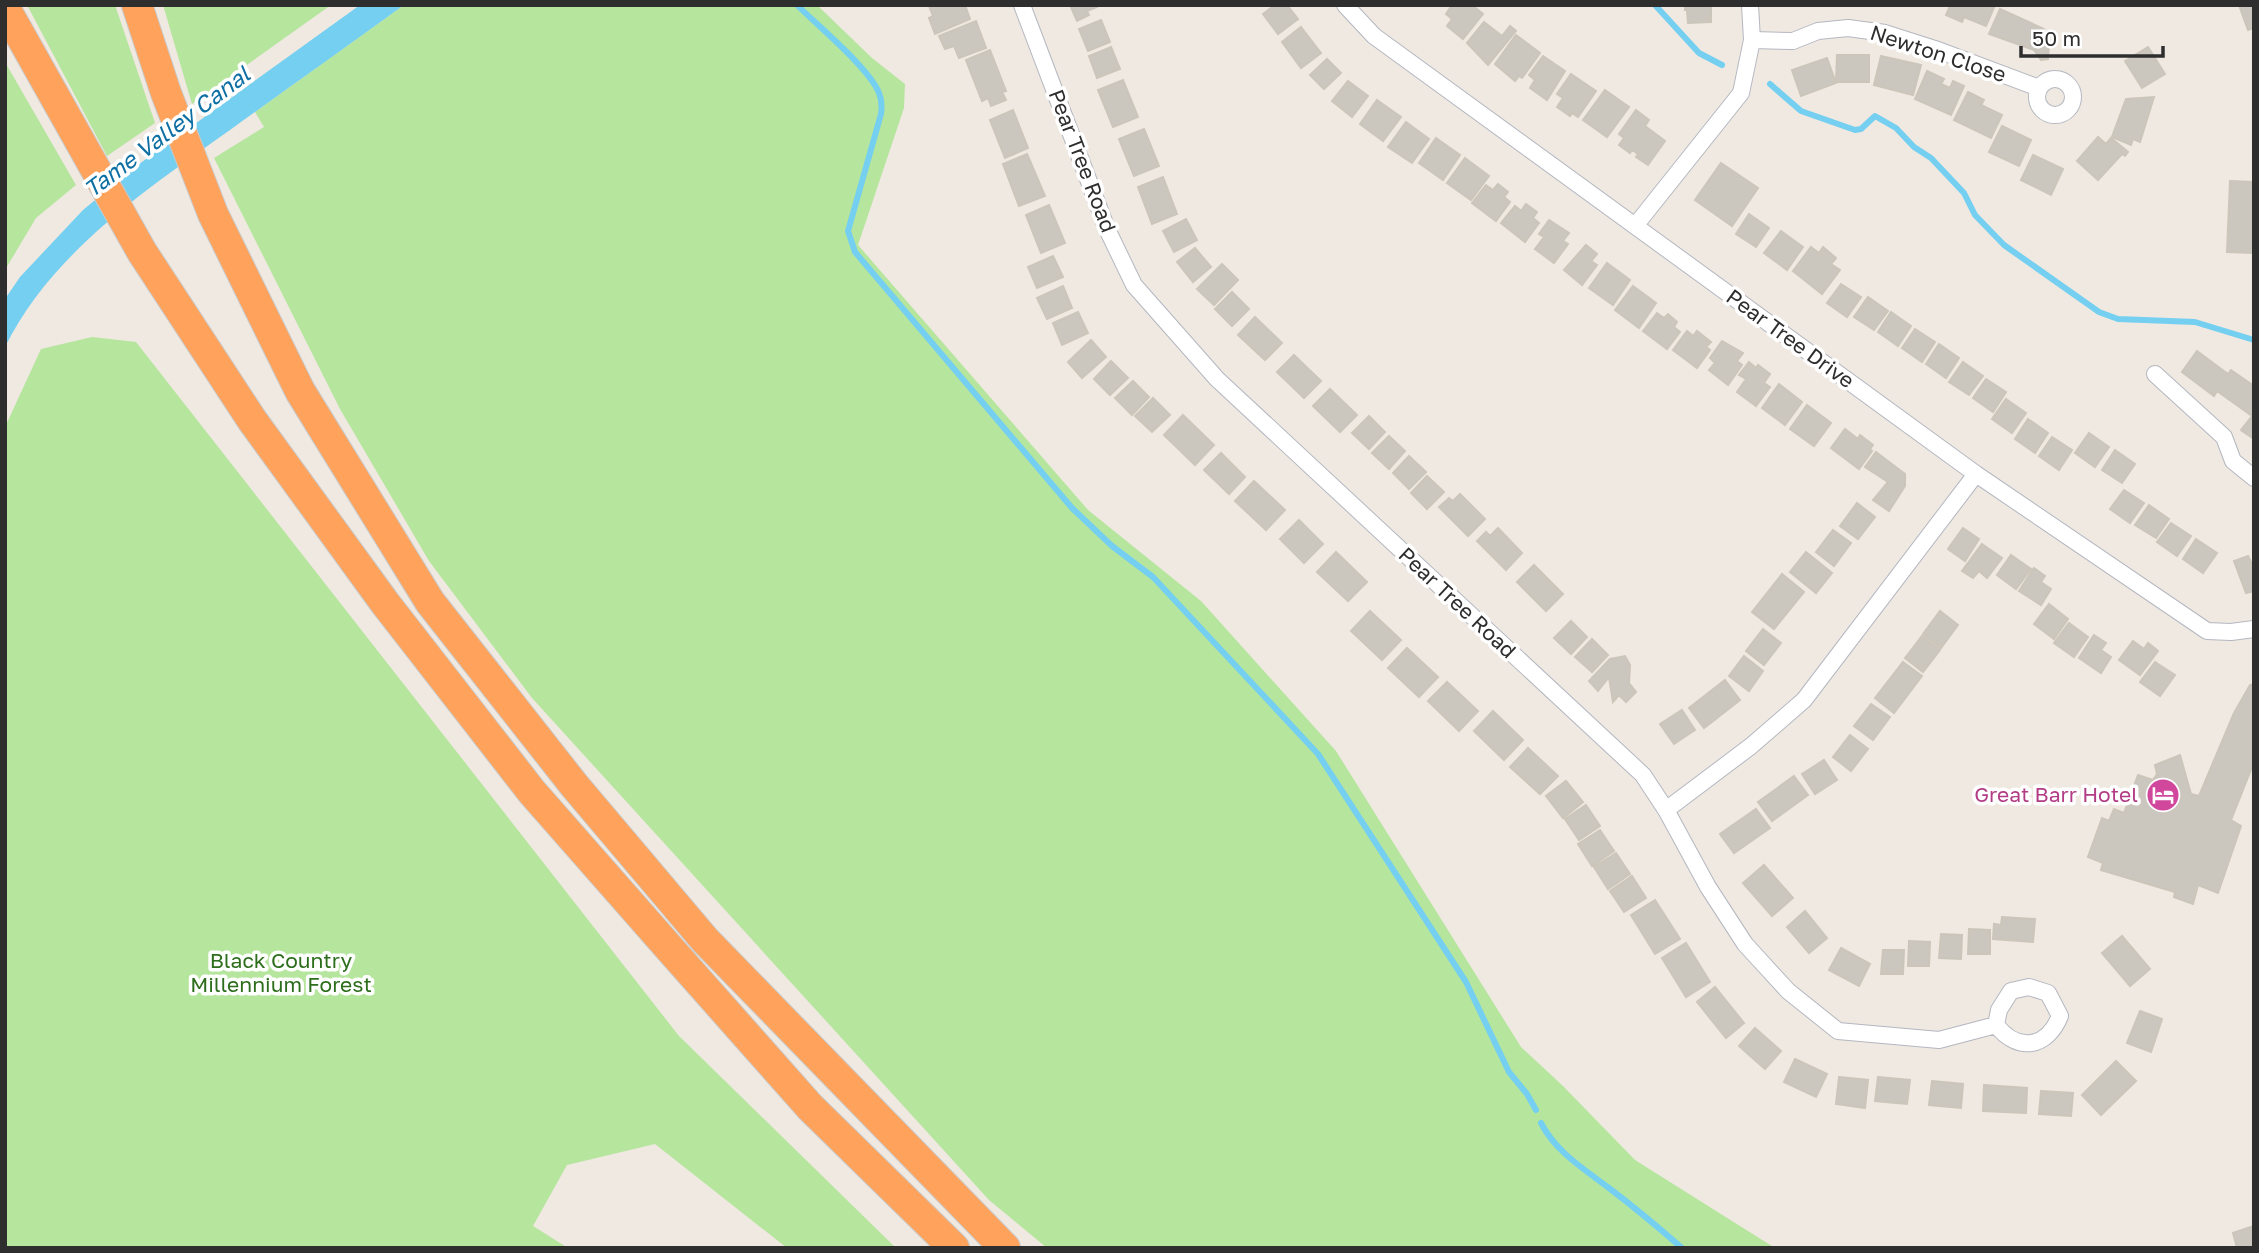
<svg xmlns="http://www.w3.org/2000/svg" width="2259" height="1253" font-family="'Golos Text',sans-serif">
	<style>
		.green { fill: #b6e59e }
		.water { fill: #75cff0 }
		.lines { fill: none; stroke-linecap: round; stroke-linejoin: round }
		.stream { stroke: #75cff0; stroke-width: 6 }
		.building { fill: #cbc7bf; stroke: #cbc5ba; stroke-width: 2 }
		.minor-casing { stroke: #b4b7c1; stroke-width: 18 }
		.motorway-casing { stroke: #c9c9c9; stroke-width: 32 }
		.minor { stroke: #fff; stroke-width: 16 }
		.motorway { stroke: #ffa35c; stroke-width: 30 }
		.labels { text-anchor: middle; stroke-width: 7; stroke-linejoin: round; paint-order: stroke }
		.street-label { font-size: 21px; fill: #2e2e2e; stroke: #fff }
		.hotel-label { font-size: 21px; fill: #b23c85; stroke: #fff; text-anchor: end }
		.park-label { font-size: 21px; fill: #2c6e1b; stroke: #fff }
		.water-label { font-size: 23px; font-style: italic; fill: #0d6fa3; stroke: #fff }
	</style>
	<rect width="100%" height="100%" fill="#efe9e1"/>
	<!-- green -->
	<path class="green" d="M27,5H115L155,123L107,156Z
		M163,5H331L192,104Z
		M404,5H817L872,58L905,84L904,108L858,245L1088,510L1201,601L1336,751L1521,1047L1563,1086L1635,1160L1775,1248H1047L989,1200L532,698L429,561L340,409L214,158L264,127L255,112Z
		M5,62L76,185L36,218L5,270Z
		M92,337L136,342L679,1036L896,1248H787L655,1144L567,1165L533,1226L568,1248H5V427L41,349Z"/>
	<!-- water -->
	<path class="water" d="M360,5H404C346,47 288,88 230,130C147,189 52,252 5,347V299L20,277L83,210L135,167Z"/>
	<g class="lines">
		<!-- stream -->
		<path class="stream" d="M797,5C817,25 870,69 879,93C882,100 882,107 881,114L848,231L855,252L1072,508L1112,546L1153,577L1318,754L1466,982L1509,1072L1527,1094L1536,1110
			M1655,5L1699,53L1722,65
			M1770,84L1801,111L1855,130L1861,129L1875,116L1896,128L1914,147L1931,158L1964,193L1975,215L2004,245L2099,312L2118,319L2195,322L2254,340
			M1541,1123C1556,1152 1584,1169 1609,1188C1634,1207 1658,1227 1682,1248"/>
	</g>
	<!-- building -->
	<path class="building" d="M965,5L970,19L935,34L929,18L933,16L929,6Z
		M1070,5H1096L1097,7L1087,11L1089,15L1077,21Z
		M1275,5H1287L1298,19L1278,34L1263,14Z
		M1452,5H1472L1483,14L1463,39L1447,26L1452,19L1446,14Z
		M1685,5H1711V22L1688,23L1687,10H1685Z
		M1955,5H1995L1986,26L1964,17L1962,22L1946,15L1950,6Z
		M2239,5H2254V28L2248,30Z
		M2000,9L2044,29L2042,35L2049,45L2048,59L2041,60L2034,50L1989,34Z
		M1101,20L1110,42L1088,51L1079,29Z
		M976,21L986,48L959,58L954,46L945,49L939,36Z
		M1484,22L1502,36L1510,26L1516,31L1488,65L1467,43Z
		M1301,27L1321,53L1301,68L1282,42Z
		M1516,35L1540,53L1522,78L1519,76L1515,81L1495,64Z
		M1111,47L1120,69L1097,78L1089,56Z
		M2148,47L2165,74L2142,88L2125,61Z
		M990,50L1006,91L1002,92L1006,100L991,106L988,98L982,101L966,60Z
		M1837,55H1869V82H1836Z
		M1543,56L1565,71L1547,100L1530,88L1535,80L1529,75Z
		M1881,56L1921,65L1913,95L1874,85Z
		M1827,58L1836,83L1801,96L1792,70Z
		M1327,59L1341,73L1324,89L1310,75Z
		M1927,71L1944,79L1941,84L1950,88L1953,81L1964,86L1951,115L1915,99Z
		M1571,74L1596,91L1578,117L1572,113L1570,116L1557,107L1563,98L1557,94Z
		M1123,80L1138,117L1113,127L1098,90Z
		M1348,81L1368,96L1352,117L1332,101Z
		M1605,90L1629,107L1607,137L1583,120Z
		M1968,92L1984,100L1981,105L2002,115L1991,138L1954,120Z
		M2154,97L2140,142L2133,139L2131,145L2112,137L2126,99Z
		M1377,100L1401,117L1383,141L1360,124Z
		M1013,110L1028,148L1005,158L990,120Z
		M1636,110L1649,120L1645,126L1665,141L1648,165L1636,157L1638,154L1632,150L1630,153L1619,145L1624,138L1619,134Z
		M1406,122L1429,139L1412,163L1388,147Z
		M2002,126L2031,140L2019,166L1989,152Z
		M1144,129L1159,166L1134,176L1119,139Z
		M2098,137L2106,144L2111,138L2128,152L2125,156L2122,154L2098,180L2077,161Z
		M1436,138L1460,155L1443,180L1419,163Z
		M1027,154L1045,196L1019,206L1003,164Z
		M2033,155L2063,169L2051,195L2021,180Z
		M1465,158L1489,176L1471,200L1447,183Z
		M1721,163L1758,188L1732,226L1695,200Z
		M1163,177L1177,214L1152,224L1138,187Z
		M2230,181L2254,182V253L2227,252Z
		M1498,184L1508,192L1504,197L1510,202L1496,221L1472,203L1486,185L1493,190Z
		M1526,204L1537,212L1533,218L1539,223L1525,242L1501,223L1515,206L1521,211Z
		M1049,205L1065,243L1041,253L1026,215Z
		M1749,214L1769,228L1756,247L1736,234Z
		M1186,219L1197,240L1174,252L1163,231Z
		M1549,220L1569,233L1563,241L1568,244L1554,263L1535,249L1544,237L1539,234Z
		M1781,231L1803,247L1787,270L1764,253Z
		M1586,245L1597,254L1591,261L1597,265L1582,285L1564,270Z
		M1811,247L1819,253L1823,247L1836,258L1831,264L1840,270L1822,294L1793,271Z
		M1195,248L1211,267L1193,282L1177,262Z
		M1053,256L1063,277L1037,288L1028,267Z
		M1607,263L1630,280L1613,305L1589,288Z
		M1222,264L1238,280L1214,305L1197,289Z
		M1841,284L1861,297L1847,317L1827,303Z
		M1063,286L1072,308L1047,319L1037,298Z
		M1633,286L1656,303L1639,328L1615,310Z
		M1232,292L1249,309L1232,326L1215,309Z
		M1868,297L1888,311L1874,330L1854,317Z
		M1078,312L1088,333L1062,345L1053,323Z
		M1891,312L1911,326L1898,346L1878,332Z
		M1657,313L1664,318L1668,314L1677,322L1674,327L1680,332L1667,349L1643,331Z
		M1255,317L1282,343L1265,360L1238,335Z
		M1915,329L1935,342L1922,362L1902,348Z
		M1687,331L1693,336L1697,331L1711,342L1706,347L1710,350L1697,368L1673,350Z
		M1091,340L1106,357L1082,378L1068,362Z
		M1722,341L1743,353L1737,361L1742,365L1728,385L1709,370L1715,363L1710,358Z
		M1939,344L1959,358L1946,378L1926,364Z
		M2197,351L2228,374L2231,370L2254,386V439L2241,430L2252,416L2217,391L2214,396L2182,372Z
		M1294,355L1321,381L1304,398L1277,372Z
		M1111,361L1128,378L1110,395L1094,379Z
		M1749,362L1756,368L1758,365L1770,374L1764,383L1770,387L1756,406L1737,392L1746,379L1739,375Z
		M1963,362L1983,376L1969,395L1949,382Z
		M1986,379L2006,392L1993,412L1973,398Z
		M1133,381L1149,397L1132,415L1115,398Z
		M1779,384L1802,402L1785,425L1762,408Z
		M1330,389L1357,415L1340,432L1313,406Z
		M1153,398L1170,415L1152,432L1135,416Z
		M2006,399L2026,413L2012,433L1992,419Z
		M1807,405L1831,423L1814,446L1790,429Z
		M1183,415L1214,445L1195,465L1164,435Z
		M1369,416L1385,432L1369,449L1352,433Z
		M2028,419L2048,433L2035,453L2015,439Z
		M1845,429L1858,439L1860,435L1873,445L1870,449L1872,451L1859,469L1831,448Z
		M2089,433L2109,447L2095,467L2075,453Z
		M1389,436L1405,451L1389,469L1372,453Z
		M2052,437L2072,450L2059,470L2039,456Z
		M2115,450L2135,464L2122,483L2102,470Z
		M1876,452L1905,474V486L1889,511L1873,500L1888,482L1865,467Z
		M1221,453L1245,477L1229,494L1204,470Z
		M1409,456L1426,472L1409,489L1393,473Z
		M1427,476L1444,492L1427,509L1411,493Z
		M1254,481L1285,510L1266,530L1235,501Z
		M2124,490L2144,503L2130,523L2110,509Z
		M1460,494L1485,519L1468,536L1439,507L1449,498L1453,501Z
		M1857,503L1875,517L1858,539L1840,526Z
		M2149,505L2169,519L2156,538L2135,525Z
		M1299,520L1323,544L1304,563L1280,539Z
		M2171,523L2191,536L2177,556L2157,542Z
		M1498,528L1522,553L1506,570L1477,541L1486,532L1490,536Z
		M1963,528L1979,539L1965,561L1948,549Z
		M1833,530L1851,543L1834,566L1816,552Z
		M2196,539L2217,553L2203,573L2183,559Z
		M1982,544L2002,558L1987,578L1979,571L1973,578L1962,571Z
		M1336,552L1367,582L1348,601L1317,572Z
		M1806,552L1832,573L1816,593L1790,572Z
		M2011,555L2031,569L2016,589L1997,575Z
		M2248,556L2254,568V591L2246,593L2234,561Z
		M1534,565L1563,594L1546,611L1517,582Z
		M2034,568L2045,576L2041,582L2051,589L2041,605L2019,591Z
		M1782,574L1804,592L1774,629L1752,612Z
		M2049,604L2068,619L2054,639L2034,624Z
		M1370,611L1401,640L1382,660L1351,631Z
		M1940,611L1958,625L1941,648L1923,634Z
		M1571,621L1587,637L1571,654L1554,638Z
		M2069,623L2088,637L2074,657L2054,643Z
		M1763,629L1781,643L1764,665L1746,651Z
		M2094,635L2106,643L2101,650L2111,657L2101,673L2079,658Z
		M1922,636L1940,650L1923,672L1905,658Z
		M1592,639L1608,655L1592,672L1575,657Z
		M2133,641L2144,649L2148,643L2158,651L2140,675L2119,660Z
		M1407,648L1438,677L1419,697L1388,668Z
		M1625,656L1630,665L1629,683L1636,692L1626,702L1619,695L1613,702L1609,677L1598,691L1589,681L1610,659Z
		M1744,656L1763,671L1749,691L1729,676Z
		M1903,662L1922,676L1894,713L1875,698Z
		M2155,662L2175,675L2160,696L2140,682Z
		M1725,680L1740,700L1704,728L1689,708Z
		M1447,682L1478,711L1459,731L1428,701Z
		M2254,684V762L2231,820L2241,826L2218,893L2198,885L2193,904L2174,897L2175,892L2101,870L2103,863L2088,857L2102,818L2109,821L2114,809L2124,813L2138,775L2153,780L2157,774L2155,765L2180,755L2191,794L2199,796L2234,713L2250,685Z
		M1871,704L1890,717L1873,740L1854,726Z
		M1682,710L1695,730L1674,744L1660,724Z
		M1493,711L1523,740L1504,760L1474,731Z
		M1850,735L1868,749L1851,771L1833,757Z
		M1528,748L1558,776L1540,794L1510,767Z
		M1824,760L1837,780L1815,794L1802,774Z
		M1794,776L1808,795L1772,821L1758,802Z
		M1566,781L1583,802L1563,818L1546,796Z
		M1586,805L1600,826L1579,840L1565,819Z
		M1756,809L1770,828L1734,853L1720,834Z
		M1600,830L1614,851L1592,866L1578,844Z
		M1616,853L1630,874L1608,889L1594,867Z
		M1764,865L1793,898L1772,916L1743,883Z
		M1632,876L1646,898L1624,912L1610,891Z
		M1655,900L1680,939L1655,954L1631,915Z
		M1805,911L1827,938L1809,953L1787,927Z
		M2002,917L2035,919L2033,942L1993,939L1994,924L2001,925Z
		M1969,929L1990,930V954H1968Z
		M1941,934L1962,935L1961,959L1939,958Z
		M2122,936L2150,969L2130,986L2102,953Z
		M1909,941L1930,942L1929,966H1908Z
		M1686,943L1710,982L1686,997L1662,958Z
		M1841,948L1870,964L1859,986L1829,970Z
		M1883,950H1904L1903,974H1881Z
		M1715,987L1744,1023L1726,1038L1697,1002Z
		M2140,1011L2162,1019L2151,1052L2127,1043Z
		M1755,1028L1781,1051L1765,1069L1739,1046Z
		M1795,1059L1827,1074L1816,1097L1784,1082Z
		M2116,1061L2136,1081L2101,1115L2082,1095Z
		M1839,1077L1868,1080L1865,1108L1836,1104Z
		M1878,1077L1910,1080L1907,1104L1875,1101Z
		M1932,1081L1963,1084L1961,1108L1929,1105Z
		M1984,1085L2027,1088L2026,1113L1983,1111Z
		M2041,1091L2073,1093L2071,1116L2039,1114Z
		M2254,1226V1248H2237L2233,1233Z"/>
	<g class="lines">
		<defs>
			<path id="minor" d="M1022,5L1107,229L1134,285L1217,379L1643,775L1666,810L1751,746L1804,700L1976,474
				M1345,5L1374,36L1976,474L2207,631L2231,632L2254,629
				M1752,40L1793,41L1818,31L1848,28L1885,33L1935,49L2039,88
				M2037 97a18 18 0 1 1 36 0a18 18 0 1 1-36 0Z
				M1635,226L1741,93L1752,40L1750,5
				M2155,374L2224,437L2233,461L2254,478
				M1666,810L1708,887L1745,944L1788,991L1838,1031L1939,1040L1996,1025
				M2029,987L2048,993L2060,1016C2047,1048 2018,1053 1996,1025L1999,1010L2011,991Z"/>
			<path id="motorway" d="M137,5L166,93L213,214L300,391L430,602L574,785L705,940L1005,1248
				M5,8L142,252L252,420L385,603L532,792L670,949L810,1107L954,1248"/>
		</defs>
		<!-- minor casing -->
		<use href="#minor" class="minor-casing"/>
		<!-- motorway casing -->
		<use href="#motorway" class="motorway-casing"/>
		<!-- minor -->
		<use href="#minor" class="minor"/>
		<!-- motorway -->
		<use href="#motorway" class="motorway"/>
	</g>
	<!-- icons -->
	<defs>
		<symbol id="hotel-disc" viewBox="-11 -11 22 22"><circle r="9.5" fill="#d1479c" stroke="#fff"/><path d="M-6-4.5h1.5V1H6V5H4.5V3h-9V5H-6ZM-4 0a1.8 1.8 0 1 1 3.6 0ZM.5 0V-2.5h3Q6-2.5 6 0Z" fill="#fff"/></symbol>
	</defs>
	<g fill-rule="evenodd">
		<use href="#hotel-disc" x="2144" y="776" width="38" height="38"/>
	</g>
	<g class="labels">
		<!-- street labels -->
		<g class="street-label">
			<text transform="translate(1938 54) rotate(18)" y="7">Newton Close</text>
			<text transform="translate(1082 161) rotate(69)" y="7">Pear Tree Road</text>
			<text transform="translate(1790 339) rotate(36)" y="7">Pear Tree Drive</text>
			<text transform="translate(1457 603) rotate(43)" y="7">Pear Tree Road</text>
		</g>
		<!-- hotel labels -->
		<g class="hotel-label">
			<text x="2138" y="802">Great Barr Hotel</text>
		</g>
		<!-- park labels -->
		<g class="park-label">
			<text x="281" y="968">Black Country<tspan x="281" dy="24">Millennium Forest</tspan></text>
		</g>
		<!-- water labels -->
		<g class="water-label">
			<text transform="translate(167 132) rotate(-37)" y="8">Tame Valley Canal</text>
		</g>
	</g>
	<!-- border -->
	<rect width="2259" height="1253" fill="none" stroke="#2e2e2e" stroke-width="14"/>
	<!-- scale -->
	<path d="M2021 46v10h142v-10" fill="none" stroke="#2e2e2e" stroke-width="3.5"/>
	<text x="2032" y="46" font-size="21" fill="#2e2e2e" stroke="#ffffff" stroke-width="5" paint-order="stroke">50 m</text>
</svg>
